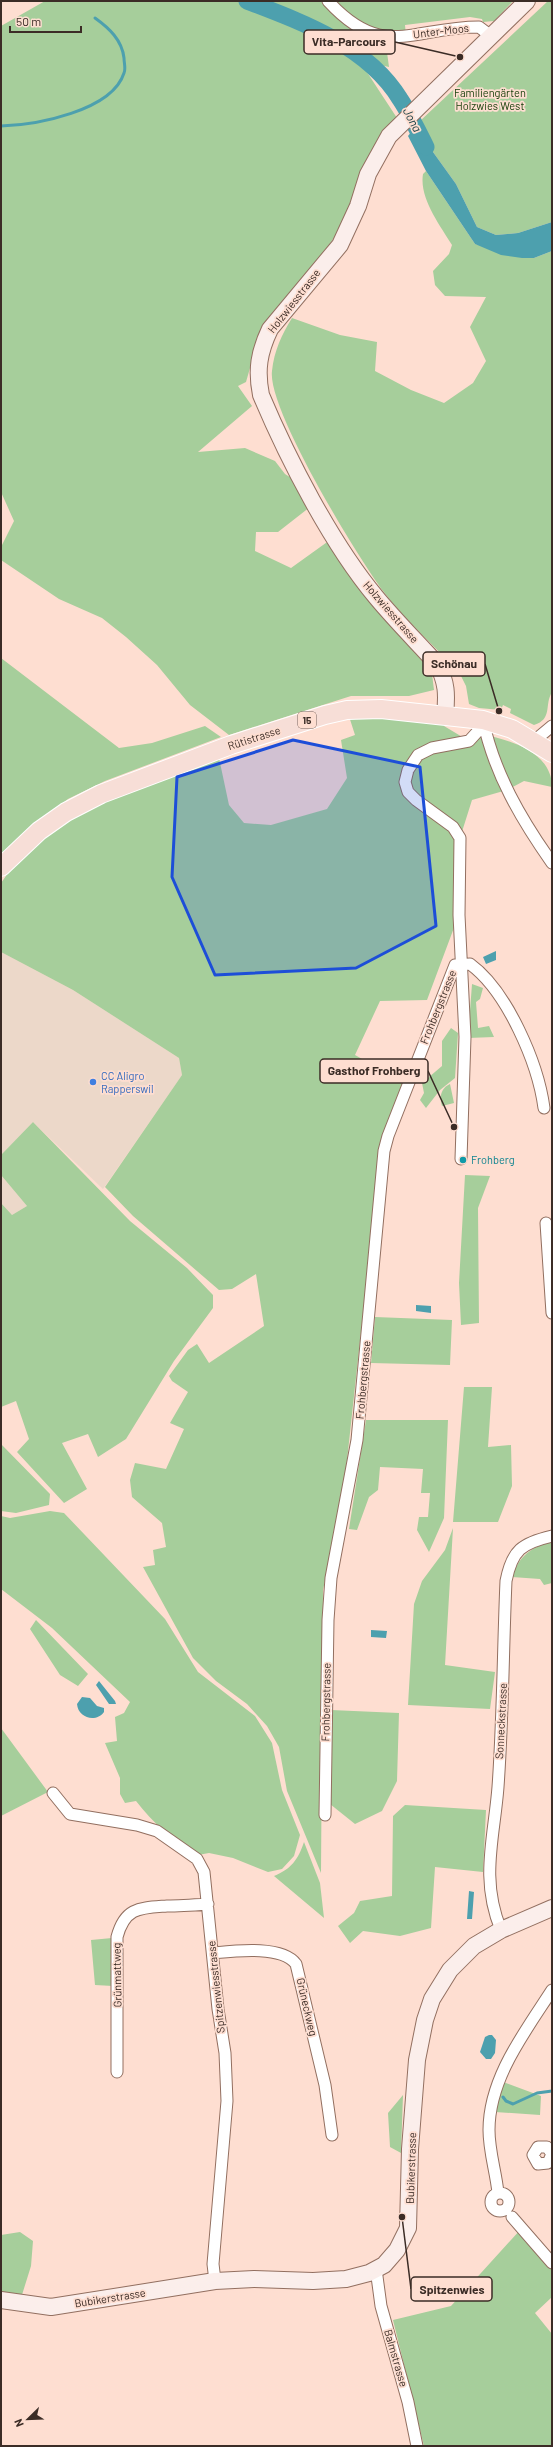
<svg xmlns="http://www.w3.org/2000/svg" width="553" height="2447" font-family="Barlow,sans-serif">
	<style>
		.commercial { fill: #ecd8c9 }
		.green { fill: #a6ce9b }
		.water { fill: #4da0ae }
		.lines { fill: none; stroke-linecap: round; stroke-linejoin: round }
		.stream { stroke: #4da0ae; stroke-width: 3 }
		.river { stroke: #4da0ae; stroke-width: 17 }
		.street-casing { stroke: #926f60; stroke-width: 13 }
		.secondary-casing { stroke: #926f60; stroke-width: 18 }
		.primary-casing { stroke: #fff; stroke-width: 20 }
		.street { stroke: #fff; stroke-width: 11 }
		.secondary { stroke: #fbeeeb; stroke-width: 16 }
		.primary { stroke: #f7ded7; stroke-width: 18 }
		.marked { fill: #1d4ed8; fill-opacity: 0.2; stroke: #1d4ed8; stroke-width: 3; stroke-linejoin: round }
		.shop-dot { fill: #3f7fe0; stroke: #feded1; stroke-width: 1.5 }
		.culture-dot { fill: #0f9aa8; stroke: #feded1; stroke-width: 1.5 }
		.labels { text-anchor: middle; stroke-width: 3.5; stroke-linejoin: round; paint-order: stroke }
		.shield { fill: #feded1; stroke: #766159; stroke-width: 1 }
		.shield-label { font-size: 10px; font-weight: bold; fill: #3b2c26 }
		.street-label { font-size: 11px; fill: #3b2c26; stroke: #feded1 }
		.park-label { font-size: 11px; fill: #19400c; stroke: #feded1 }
		.shop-label { font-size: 11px; fill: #366cbe; stroke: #feded1; text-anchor: start }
		.culture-label { font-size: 11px; fill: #0d838f; stroke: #feded1; text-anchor: start }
		.water-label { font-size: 12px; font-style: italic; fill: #10383f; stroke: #feded1 }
		.leader { fill: none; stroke: #3b2c26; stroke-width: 1.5 }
		.callout-dot { fill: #3b2c26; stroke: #feded1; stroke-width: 1.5 }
		.callout { fill: #feded1; stroke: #3b2c26; stroke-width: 1.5 }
		.callout-label { font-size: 12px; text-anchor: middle; font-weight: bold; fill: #3b2c26 }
	</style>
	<rect width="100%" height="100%" fill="#feded1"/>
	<!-- commercial -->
	<path class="commercial" d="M1,952L73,990L179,1058L182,1075L103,1189L33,1122L1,1155Z
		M1,1175L27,1206L12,1215L1,1203Z"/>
	<!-- green -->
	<path class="green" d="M45,1H513L494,21L483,22L482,19L470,17L405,25L406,36H400L386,45L389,67L359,60L397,118L343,224L252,361L246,382L238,386L252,406L198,452L245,448L275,461L285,474L296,481L310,507L278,532H256L255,551L291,568L330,540L432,674L434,690L409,696H351L229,735L190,705L157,665L126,637L102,618L59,599L1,560V547L14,521L1,492V26Z
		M548,1H552V222L518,233L496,235L477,227L456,184L433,152L420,121Z
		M426,171L475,244L534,258L552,251V692C544,705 553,719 534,725L510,713L511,709L503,705L501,710L479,708L469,704L466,686L461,676C437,647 406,622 383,591C357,556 267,409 272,371C274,351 282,334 292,318L340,335L377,342L375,371L411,390L444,403L473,383L486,361L470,327L486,297L445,296L435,285L433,271L449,254L452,245C440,225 419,198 423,174Z
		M1,658L119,748L152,743L205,726L221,737L105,781L68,799L16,840L1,856Z
		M347,710L445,715L444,726L469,741L483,734C511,741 552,752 552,787L524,781L507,790L472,800L460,838L455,925L427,1000L380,1001L355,1055L403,1082L381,1147L344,1488L323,1590L321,1873L287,1791L279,1747L267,1726L247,1704L216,1681L193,1658L143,1567L155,1565L153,1550L166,1547L162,1523L132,1497L130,1480L135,1463L166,1469L184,1429L170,1423L188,1392L172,1381L169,1376L188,1350L197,1344L209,1363L264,1326L256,1274L232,1289L219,1290L133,1216L105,1187L182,1075L179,1058L73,990L1,952V883L20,856L85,808L219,758L229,805L244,823L271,825L327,809L347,778L341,740L355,735Z
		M472,984L483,988L480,999L476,1002L478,1028L489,1026L494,1037L468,1038Z
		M451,1028L458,1033L455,1078L440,1090L426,1108L420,1100L424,1093L422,1083L442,1066V1041Z
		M450,1084L454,1103L442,1106C439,1097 441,1088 450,1084Z
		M33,1122L130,1221L187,1268L213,1295V1308L174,1361L126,1439L98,1457L88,1434L62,1443L87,1489L64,1503L17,1452L29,1439L16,1401L1,1407V1203L12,1215L27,1206L1,1175V1155Z
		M465,1175L490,1176L478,1208L479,1323L461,1325L459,1283Z
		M375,1317L452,1320L450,1365L371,1363Z
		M464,1387H492L488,1447L511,1445L512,1486L498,1522H453Z
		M366,1420H448L444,1518L429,1552L417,1530L419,1517H428L430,1493H421L423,1469L380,1467L378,1490L369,1497L357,1530L349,1529Z
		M1,1444L50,1494L49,1505L16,1513L1,1511Z
		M50,1511L64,1513L165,1619L198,1672L255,1716L272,1743L282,1790L300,1835L294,1856L282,1869L268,1872L233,1858L209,1853L198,1855C173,1841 153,1823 136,1801L125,1803L120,1794V1778L105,1743L117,1741L115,1717L124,1713L130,1702L52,1628L1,1589V1516L10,1518Z
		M453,1528L445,1665L495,1672L490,1709L408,1705L414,1604L422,1581L445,1550Z
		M552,1542V1583L544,1585L540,1579L512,1577C519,1556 531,1547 552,1542Z
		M36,1620L88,1674L78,1686L60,1675L30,1629Z
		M331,1710L399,1713L397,1781L382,1811L355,1824L330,1804Z
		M1,1728L48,1792L1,1816Z
		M405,1805L486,1810L483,1872L435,1867L431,1928L400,1936L363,1931L350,1943L338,1926L354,1913L360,1901L392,1896L393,1816Z
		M304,1842L320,1883L324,1918L274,1876C291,1869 298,1860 304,1842Z
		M112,1938L113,1986L95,1985L91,1940Z
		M503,2082L541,2096L540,2115L495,2112Z
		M403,2095L401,2153L390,2147L388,2113Z
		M521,2229L552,2266V2297L535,2313L552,2334V2446H424L393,2320L451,2306Z
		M20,2232L33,2241L31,2266L21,2298L1,2300V2235Z"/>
	<!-- water -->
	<path class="water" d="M420,121L433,152L456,184L477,227L496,235L518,233L552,222V251L534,258H522L501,255L475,244L426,171L408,136Z
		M496,951V960L486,964L483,957Z
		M416,1305L431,1306V1313L416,1311Z
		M371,1630L387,1631L386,1638L371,1637Z
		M99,1681L115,1701L116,1704H109L96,1685Z
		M82,1697L90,1698L97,1706L104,1708V1712C96,1723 78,1718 77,1704Z
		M469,1891L474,1892L472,1919H467Z
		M489,2035H492L496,2040L495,2053L491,2059H486L480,2052L485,2037Z"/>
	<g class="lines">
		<!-- stream -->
		<path class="stream" d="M1,126C36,125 112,111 124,73C126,69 124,63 124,58C122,40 109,28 95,18
			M503,2097L506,2101L513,2104L537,2093L552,2091"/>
		<!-- river -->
		<path class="river" d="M247,1C302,22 368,46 400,99C410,114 418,131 426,147"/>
		<defs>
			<path id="street" d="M328,1C383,61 412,27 479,27L491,36
				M483,720C494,773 521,819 552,863
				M534,741L552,726
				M461,1159L465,1037L459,915L460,838L453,827L416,800L408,792L405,782L408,770L418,755L432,748L469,741L479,730L483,720
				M546,1223L552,1313
				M53,1793L70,1814L137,1825L157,1831L197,1859L204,1872L218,2009L225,2053L227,2101L213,2264L215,2281
				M325,1815L328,1620L331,1578L357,1440L384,1151L388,1136L455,965L470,964C507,991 538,1063 544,1108
				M501,1930C480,1879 494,1839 498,1787C503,1718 503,1650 506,1581C512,1550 522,1543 552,1536
				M213,1953C234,1951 282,1945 296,1964L325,2085L332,2135
				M117,2072V1937C125,1907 140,1908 167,1906C180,1906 194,1905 208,1904
				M552,2154L547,2147H538L533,2155L538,2164L548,2163L552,2154
				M498,2193C496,2172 489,2152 489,2130C489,2078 525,2032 552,1990
				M491 2202a9 9 0 1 1 18 0a9 9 0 1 1-18 0Z
				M512,2217L552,2263
				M376,2269L381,2306L408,2402L417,2446"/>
			<path id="secondary" d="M445,715C447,695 447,682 437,664C417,642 395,620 376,597C331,543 288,459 261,395C256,370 259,352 270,329L340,245L358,206L368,174L389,136L527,1
				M1,2300L51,2307L215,2281L254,2279L313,2281L346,2279L369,2273L384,2265L397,2250L408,2228L410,2149L417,2060L425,2020L432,1999L450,1970L474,1946L501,1930L552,1908"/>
			<path id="primary" d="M1,867L39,831L66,812L101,794L231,745L325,715L347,710L381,709L483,720L512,729L552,753"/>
		</defs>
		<!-- street casing -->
		<use href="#street" class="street-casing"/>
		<!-- secondary casing -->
		<use href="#secondary" class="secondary-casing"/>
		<!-- primary casing -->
		<use href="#primary" class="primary-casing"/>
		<!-- street -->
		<use href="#street" class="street"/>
		<!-- secondary -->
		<use href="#secondary" class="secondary"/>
		<!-- primary -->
		<use href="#primary" class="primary"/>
	</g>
	<!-- marked area -->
	<path class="marked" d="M293,740L420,767L436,926L356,968L215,975L172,877L177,777Z"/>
	<!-- markers -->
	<circle class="shop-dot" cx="93" cy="1082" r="4"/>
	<circle class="culture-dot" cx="463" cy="1160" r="4"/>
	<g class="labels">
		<!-- shield labels -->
		<rect class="shield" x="298" y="712" width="18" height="16" rx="3"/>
		<g class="shield-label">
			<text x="307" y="724">15</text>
		</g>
		<!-- street labels -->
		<g class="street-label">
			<text transform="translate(441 31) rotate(-7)" y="4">Unter-Moos</text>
			<text transform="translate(294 301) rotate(-52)" y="4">Holzwiesstrasse</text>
			<text transform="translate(391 612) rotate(49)" y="4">Holzwiesstrasse</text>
			<text transform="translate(254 738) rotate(-18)" y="4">Rütistrasse</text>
			<text transform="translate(438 1007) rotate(-68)" y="4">Frohbergstrasse</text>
			<text transform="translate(363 1380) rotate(-85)" y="4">Frohbergstrasse</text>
			<text transform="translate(326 1702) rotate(-89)" y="4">Frohbergstrasse</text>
			<text transform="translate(501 1721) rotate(-87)" y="4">Sonneckstrasse</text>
			<text transform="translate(117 1975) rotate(-91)" y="4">Grünmattweg</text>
			<text transform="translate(216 1987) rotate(-96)" y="4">Spitzenwiesstrasse</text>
			<text transform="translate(307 2007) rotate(77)" y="4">Grüneckweg</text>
			<text transform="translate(411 2168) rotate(-88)" y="4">Bubikerstrasse</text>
			<text transform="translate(110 2298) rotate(-9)" y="4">Bubikerstrasse</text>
			<text transform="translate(396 2358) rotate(74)" y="4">Balmstrasse</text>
		</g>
		<!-- park labels -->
		<g class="park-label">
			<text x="490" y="97">Familiengärten<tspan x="490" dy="13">Holzwies West</tspan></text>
		</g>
		<!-- shop labels -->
		<g class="shop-label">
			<text x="101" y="1080">CC Aligro<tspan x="101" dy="13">Rapperswil</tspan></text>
		</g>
		<!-- culture labels -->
		<g class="culture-label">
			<text x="471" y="1164">Frohberg</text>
		</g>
		<!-- water labels -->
		<g class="water-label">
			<text transform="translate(412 120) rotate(62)" y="4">Jona</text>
		</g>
	</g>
	<!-- callouts -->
	<path class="leader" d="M460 57L395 42M499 711L485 664M454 1127L428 1071M402 2217L411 2289"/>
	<g class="callout-dot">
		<circle cx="460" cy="57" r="4"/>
		<circle cx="499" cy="711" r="4"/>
		<circle cx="454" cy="1127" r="4"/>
		<circle cx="402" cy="2217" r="4"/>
	</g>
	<g class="callout">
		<rect x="304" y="30" width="91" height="24" rx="4"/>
		<rect x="423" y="652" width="62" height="24" rx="4"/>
		<rect x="320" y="1059" width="108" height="24" rx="4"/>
		<rect x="411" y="2277" width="81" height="24" rx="4"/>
	</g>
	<g class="callout-label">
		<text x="349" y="46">Vita-Parcours</text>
		<text x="454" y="668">Schönau</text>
		<text x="374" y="1075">Gasthof Frohberg</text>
		<text x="452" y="2294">Spitzenwies</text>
	</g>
	<!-- border -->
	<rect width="553" height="2447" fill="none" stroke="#3b2c26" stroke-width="4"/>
	<!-- north arrow -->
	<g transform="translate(28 2419) rotate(247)" stroke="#feded1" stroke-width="3" paint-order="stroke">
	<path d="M0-3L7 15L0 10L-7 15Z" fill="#3b2c26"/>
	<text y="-6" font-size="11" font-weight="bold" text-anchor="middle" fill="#3b2c26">N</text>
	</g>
	<!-- scale -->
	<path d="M10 26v6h71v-6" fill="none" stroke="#3b2c26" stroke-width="2"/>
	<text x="16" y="26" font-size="12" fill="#3b2c26" stroke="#feded1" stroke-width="3" paint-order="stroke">50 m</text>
</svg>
